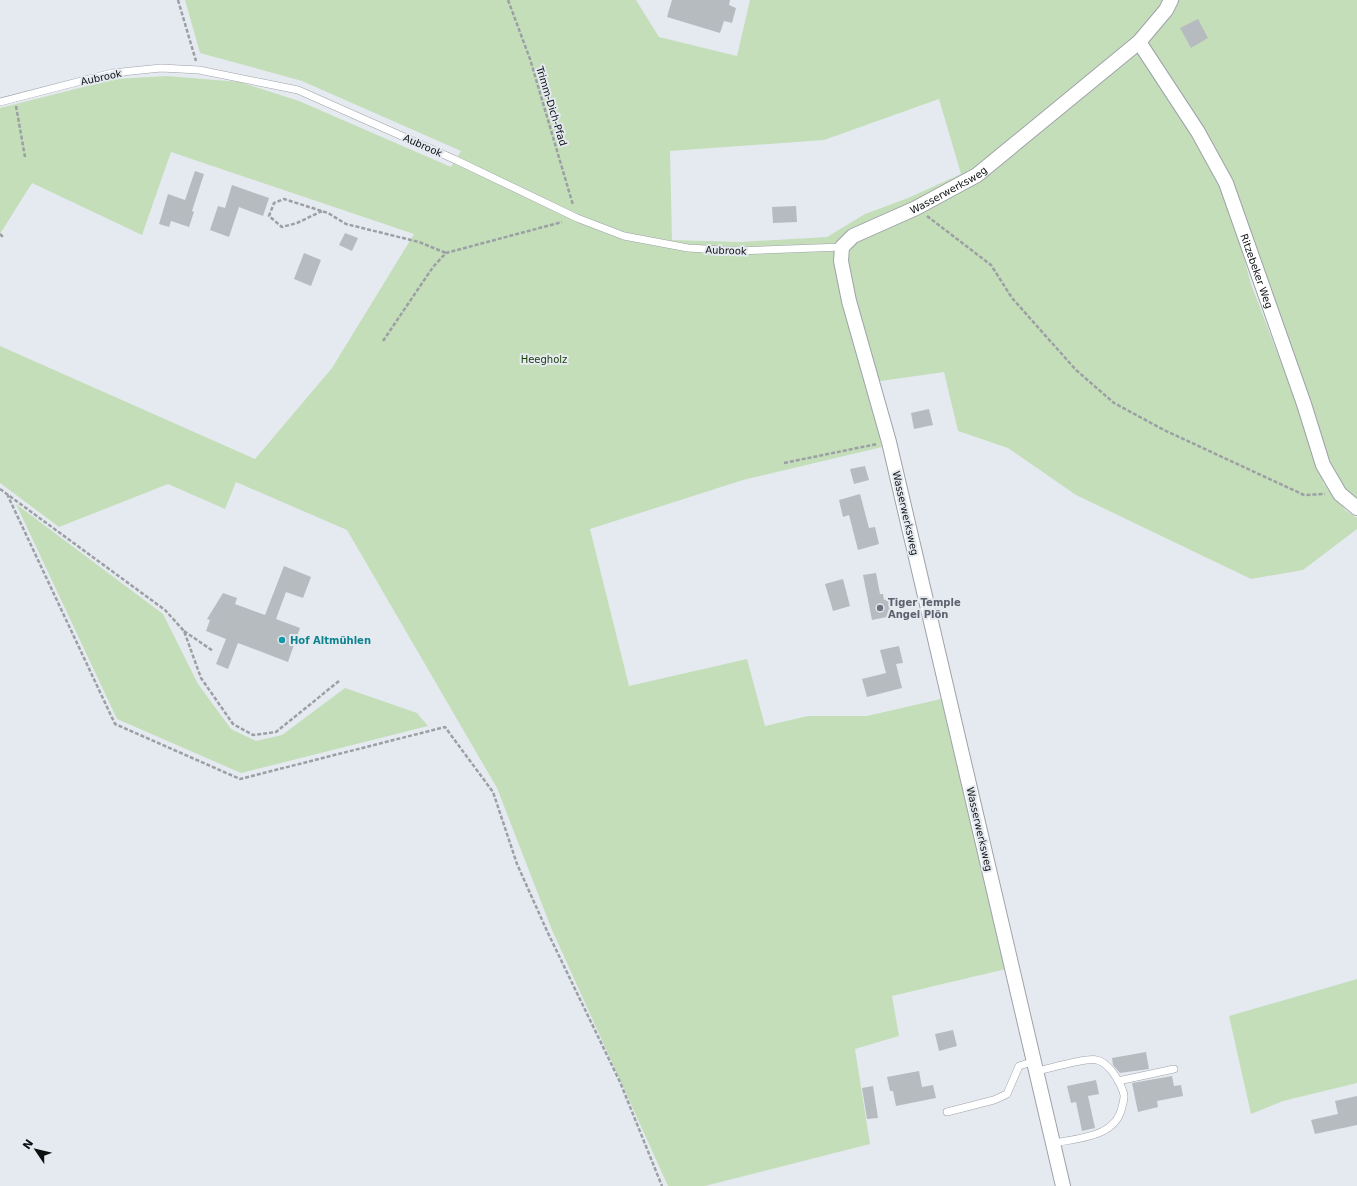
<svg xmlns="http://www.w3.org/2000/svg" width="1357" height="1186" font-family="'DejaVu Sans',sans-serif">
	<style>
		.green { fill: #c4deba; fill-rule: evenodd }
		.building { fill: #b6bbc0 }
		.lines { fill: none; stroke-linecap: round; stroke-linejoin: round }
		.service-casing { stroke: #9ea2a8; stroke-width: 8 }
		.minor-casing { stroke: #9ea2a8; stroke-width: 16 }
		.path { stroke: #9ca0a4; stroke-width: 2.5; stroke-dasharray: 4 2; stroke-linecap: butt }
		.service { stroke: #fff; stroke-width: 7 }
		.minor { stroke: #fff; stroke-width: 14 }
		.worship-dot { fill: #6b7280; stroke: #e5eaf0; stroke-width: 1.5 }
		.culture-dot { fill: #0f9aa8; stroke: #e5eaf0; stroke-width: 1.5 }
		.labels { text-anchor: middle; stroke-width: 4; stroke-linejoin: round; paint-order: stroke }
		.street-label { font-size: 10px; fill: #0d0f11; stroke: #e5eaf0 }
		.park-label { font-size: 10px; fill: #183c06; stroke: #e5eaf0 }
		.worship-label { font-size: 10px; font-weight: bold; fill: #5b616d; stroke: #e5eaf0; text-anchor: start }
		.culture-label { font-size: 10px; font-weight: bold; fill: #0d838f; stroke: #e5eaf0; text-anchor: start }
	</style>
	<rect width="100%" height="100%" fill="#e5eaf0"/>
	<!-- green -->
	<path class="green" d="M185,0H636L659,37L737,56L750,0H1357V499L1339,487L1307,395L1224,184L1251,284L1303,420L1324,484L1346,511L1357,518V529L1303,570L1251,579L1076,495L1008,448L958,431L944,372L867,383L882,447L743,480L590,529L629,686L747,659L765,726L808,716H867L941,699L1006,969L892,996L899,1036L855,1049L870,1144L705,1186H668L552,930L497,788L347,530L236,482L225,509L168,484L59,527L0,483V346L255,459L332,368L414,234L171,152L142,235L32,183L0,234V108L115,79L167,76L240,82L299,101L451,167L461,151L302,81L200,53ZM939,99L961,174L908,198L865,214L827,237L740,242L672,240L670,151L824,140Z
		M16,504L163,614L198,684L231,729L256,741L282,735L345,688L417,713L428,726L241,773L117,719Z
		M1357,979V1083L1283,1101L1251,1114L1229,1016Z"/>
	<!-- building -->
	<path class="building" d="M672,0H730L729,5L736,8L732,23L724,21L720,33L667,17Z
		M1198,19L1208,38L1191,48L1180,28Z
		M195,171L204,174L192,211L194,212L189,227L171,221L169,227L159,224L168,194L185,200Z
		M232,185L269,198L263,216L239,207L229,237L210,230L218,206L225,208Z
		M796,206L797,222L773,223L772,207Z
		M345,233L358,238L352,251L339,245Z
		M304,253L321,260L311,286L294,279Z
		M929,409L933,425L914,429L911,413Z
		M865,466L869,480L854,484L850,469Z
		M860,494L869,528L875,527L879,544L858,550L849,515L843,517L839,500Z
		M284,566L311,577L303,598L286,592L276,619L300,628L288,662L238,643L228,669L216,664L226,639L206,631L210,620L207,619L223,593L237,598L235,604L265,615Z
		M876,573L880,594H883L884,600L889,599L892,616L872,620L863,575Z
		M843,579L850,606L833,611L825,584Z
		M899,646L903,663L896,664L902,688L867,697L862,679L886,673L880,650Z
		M953,1030L957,1046L939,1051L935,1034Z
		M1146,1052L1149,1069L1120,1073L1113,1065L1112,1058Z
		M919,1071L922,1087L933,1085L936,1098L896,1106L893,1091H890L887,1077Z
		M1172,1076L1174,1086L1181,1085L1183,1096L1157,1101L1158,1107L1138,1112L1132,1083Z
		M1096,1080L1099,1094L1088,1096L1095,1128L1082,1131L1076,1102L1071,1103L1067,1086Z
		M873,1086L878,1118L867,1119L862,1088Z
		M1357,1096V1125L1315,1134L1311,1120L1338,1114L1335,1101Z"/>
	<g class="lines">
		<defs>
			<path id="service" d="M0,102L112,73L161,68L199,70L298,90L456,160L577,218L624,236L688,248L738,251L842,247
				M1037,1071C1048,1069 1088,1057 1097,1060C1108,1063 1115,1075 1120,1084C1125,1095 1125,1096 1122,1107C1116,1137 1079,1138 1054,1143
				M1118,1081L1174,1069
				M947,1112L994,1100L1007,1094L1019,1066L1035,1061"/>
			<g id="minor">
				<path id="s1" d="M1139,42L1198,132L1226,183L1304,404L1323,465L1340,494L1357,508"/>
				<path id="s2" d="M1063,1186L889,442L849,301L841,261L842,247L853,236L916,208L977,175L1139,42L1166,10L1171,0"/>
			</g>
		</defs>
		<!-- service casing -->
		<use href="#service" class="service-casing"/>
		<!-- minor casing -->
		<use href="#minor" class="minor-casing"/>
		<!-- path -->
		<path class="path" d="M178,0L196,61
			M508,0L530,59L573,205
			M16,106L25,157
			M322,211L297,223L282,227L269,216L274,203L284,199L328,213L346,224L419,242L446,253
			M927,216L991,265L1012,298L1076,370L1114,403L1164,430L1304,495L1325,494
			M0,234L3,237
			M383,341L433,267L446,253L562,222
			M784,463L877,444
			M0,489L165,610L184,631L201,678L233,724L253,735L276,732L339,681
			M7,494L115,724L240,779L445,727L493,792L517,864L547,931L620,1082L662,1186
			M184,631L213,651"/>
		<!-- service -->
		<use href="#service" class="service"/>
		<!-- minor -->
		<use href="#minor" class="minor"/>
	</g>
	<!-- markers -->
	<circle class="worship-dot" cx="880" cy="608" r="4"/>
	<circle class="culture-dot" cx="282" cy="640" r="4"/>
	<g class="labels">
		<!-- street labels -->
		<g class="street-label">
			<text transform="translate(101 77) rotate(-12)" y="4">Aubrook</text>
			<text transform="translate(552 106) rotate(73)" y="4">Trimm-Dich-Pfad</text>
			<text transform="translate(423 145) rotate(24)" y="4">Aubrook</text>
			<text dy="4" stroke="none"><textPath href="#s2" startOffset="1087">Wasserwerksweg</textPath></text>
			<text transform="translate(726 250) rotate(2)" y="4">Aubrook</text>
			<text dy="4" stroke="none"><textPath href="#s1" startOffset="259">Ritzebeker Weg</textPath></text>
			<text transform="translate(906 513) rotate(77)" y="4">Wasserwerksweg</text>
			<text transform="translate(980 829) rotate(77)" y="4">Wasserwerksweg</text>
		</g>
		<!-- park labels -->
		<g class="park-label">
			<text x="544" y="363">Heegholz</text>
		</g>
		<!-- worship labels -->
		<g class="worship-label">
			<text x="888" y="606">Tiger Temple<tspan x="888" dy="12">Angel Plön</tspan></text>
		</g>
		<!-- culture labels -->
		<g class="culture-label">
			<text x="290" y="644">Hof Altmühlen</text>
		</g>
	</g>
	<!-- north arrow -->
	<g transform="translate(36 1150) rotate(305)" stroke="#e5eaf0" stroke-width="3" paint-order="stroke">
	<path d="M0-3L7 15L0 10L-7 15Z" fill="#0d0f11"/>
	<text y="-6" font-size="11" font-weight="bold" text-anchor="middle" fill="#0d0f11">N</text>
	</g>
</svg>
